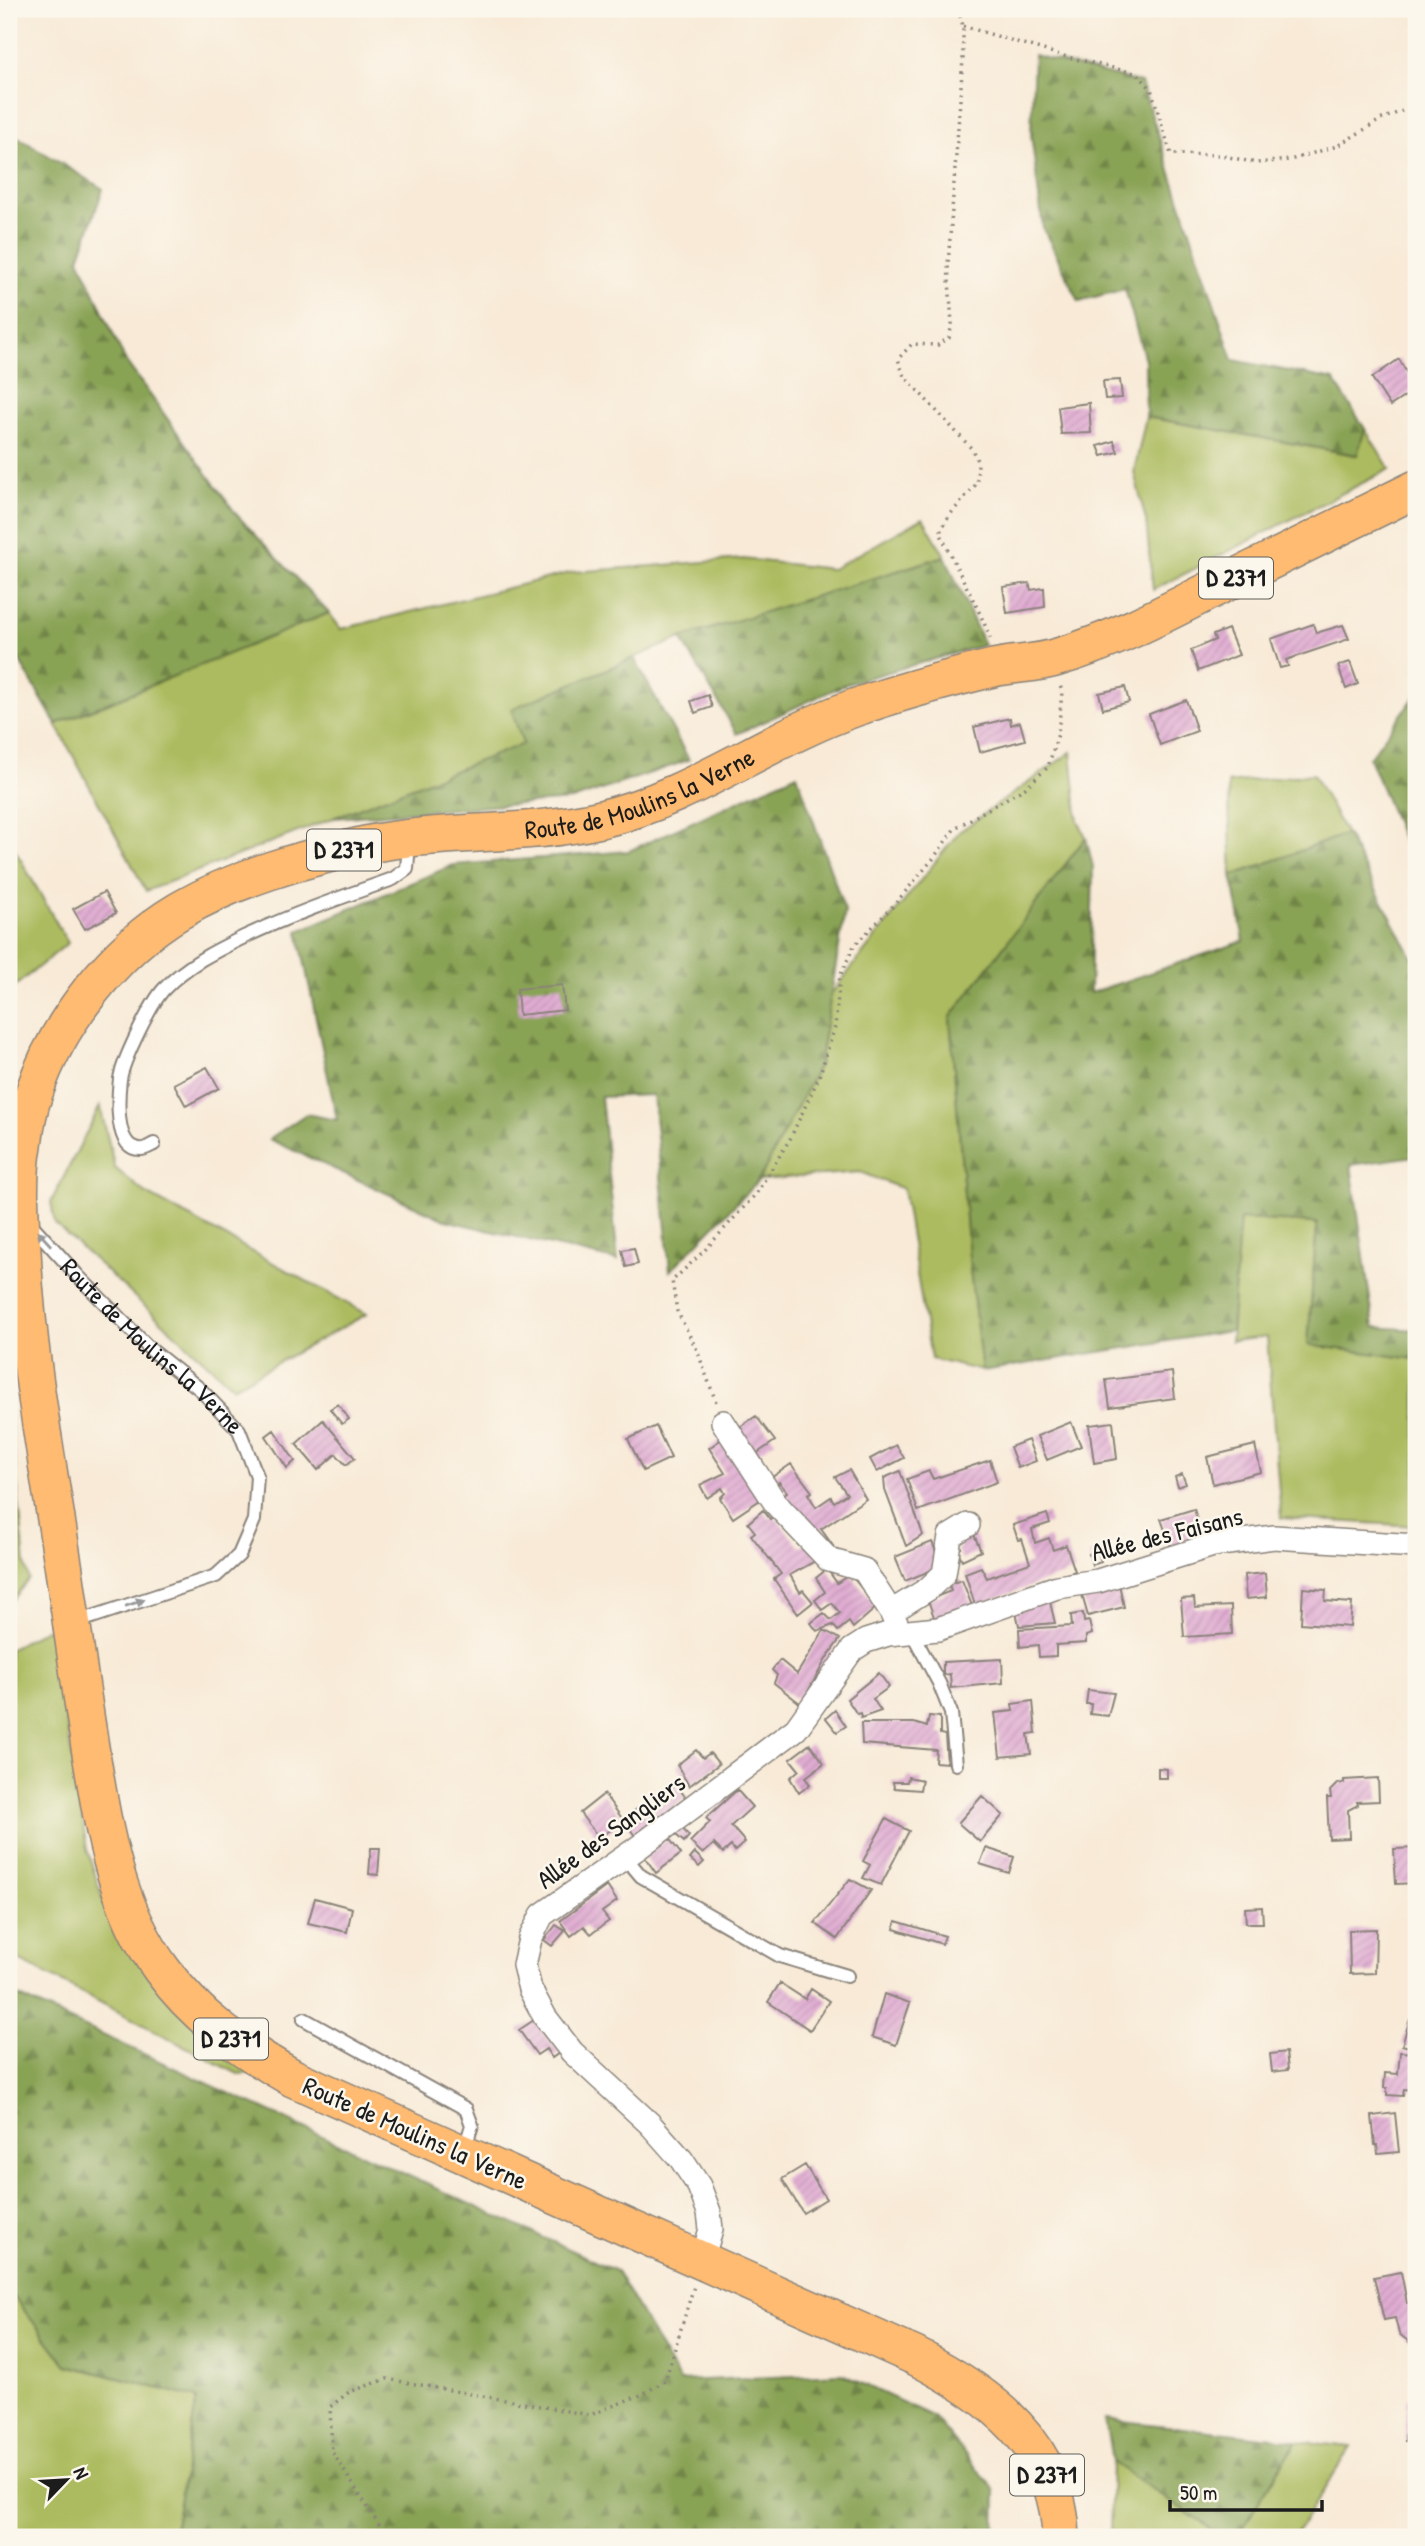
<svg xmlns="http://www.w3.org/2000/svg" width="1425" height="2546" font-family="'Patrick Hand',sans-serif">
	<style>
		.green { fill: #acbb5e; stroke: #646c3d; stroke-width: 2 }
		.forest { fill: url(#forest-firs); stroke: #526038; stroke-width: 2 }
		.building { fill: url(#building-hatch) }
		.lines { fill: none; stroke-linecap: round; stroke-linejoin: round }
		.lane-casing { stroke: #8a837a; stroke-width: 16 }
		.street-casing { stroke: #8a837a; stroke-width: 26 }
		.primary-casing { stroke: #8a837a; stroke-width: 40 }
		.path { stroke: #8a837a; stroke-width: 3.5; stroke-dasharray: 2 5; stroke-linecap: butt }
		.lane { stroke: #fff; stroke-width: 12 }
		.street { stroke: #fff; stroke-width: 23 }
		.primary { stroke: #ffbb71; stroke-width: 37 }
		.oneway { fill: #999 }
		.labels { text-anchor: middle; stroke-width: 5; stroke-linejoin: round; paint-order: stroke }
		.shield { fill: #fbf7ec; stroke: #5f5e5a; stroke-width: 2 }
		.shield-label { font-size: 24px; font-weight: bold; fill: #1c1c1c }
		.street-label { font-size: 26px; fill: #1c1c1c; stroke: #fbf7ec }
	</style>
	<defs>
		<pattern id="forest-firs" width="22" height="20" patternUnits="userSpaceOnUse" patternTransform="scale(1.75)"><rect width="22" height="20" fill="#89a355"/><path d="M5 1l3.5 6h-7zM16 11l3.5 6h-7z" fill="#6f8446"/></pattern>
		<pattern id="building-hatch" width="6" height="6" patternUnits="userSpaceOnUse" patternTransform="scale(1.75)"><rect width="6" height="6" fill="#e0acd2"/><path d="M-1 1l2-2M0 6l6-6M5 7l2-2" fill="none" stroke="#c093b4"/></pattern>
	</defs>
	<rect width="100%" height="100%" fill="#fbf7ec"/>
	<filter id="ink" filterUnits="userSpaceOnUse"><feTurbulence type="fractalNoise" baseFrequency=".0143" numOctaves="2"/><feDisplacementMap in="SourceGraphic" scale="14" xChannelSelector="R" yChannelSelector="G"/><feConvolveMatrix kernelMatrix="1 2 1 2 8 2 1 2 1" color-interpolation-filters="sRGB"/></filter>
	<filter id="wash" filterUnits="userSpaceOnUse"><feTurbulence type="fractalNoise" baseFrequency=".00686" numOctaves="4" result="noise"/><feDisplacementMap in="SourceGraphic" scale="28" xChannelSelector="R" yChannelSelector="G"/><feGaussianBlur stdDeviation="1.57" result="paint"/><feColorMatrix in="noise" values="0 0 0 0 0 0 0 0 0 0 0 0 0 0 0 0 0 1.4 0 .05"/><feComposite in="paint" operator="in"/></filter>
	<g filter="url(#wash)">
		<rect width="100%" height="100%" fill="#f8ead7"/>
		<!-- green -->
		<path class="green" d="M1146,417L1356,455L1365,429L1390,469L1153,590L1146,521L1134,472Z
			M923,518L945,556L681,638L512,709L524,744L146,891L56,724L329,613L341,629L573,572L743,559L832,569Z
			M1071,752L1078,821L1086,837L950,1018L970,1269L982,1371L931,1359L903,1189L860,1172L759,1180L819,1065L831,994L959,832Z
			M1313,774L1346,834L1232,876L1228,783Z
			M9,839L68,943L9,991Z
			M100,1106L115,1168L145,1193L367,1314L233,1387L55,1224L51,1202Z
			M1239,1219L1317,1223L1308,1345L1416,1359V1526L1281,1518L1267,1337L1231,1341Z
			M9,1406L25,1563L29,1579L9,1604Z
			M48,1628L53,1641L87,1849L104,1903L126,1944L252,2073L238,2074L9,1955V1649Z
			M9,2291L67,2365L198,2398L173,2537H9Z
			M1297,2441L1351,2447L1294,2537H1237Z
			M1112,2462L1223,2537H1110Z"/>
		<!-- forest -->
		<path class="forest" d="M1034,55L1141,83L1233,360L1334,380L1365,429L1357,455L1146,417L1145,360L1125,289L1079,301L1043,228L1031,134Z
			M9,134H13L103,189L79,259L125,360L237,515L329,613L56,724L9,643Z
			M945,556L984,645L846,684L737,734L681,638Z
			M634,658L689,760L572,800L333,818L523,744L511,709Z
			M1416,695V872L1369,758Z
			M797,774L845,911L819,1065L759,1180L670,1271L653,1095L601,1097L618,1261L445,1220L269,1139L306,1114L337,1120L298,931L453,865L629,851Z
			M1346,834L1416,964V1156L1351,1165L1374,1327L1416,1330V1359L1308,1345L1317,1223L1240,1219L1231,1331L982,1371L970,1269L950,1018L1086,837L1093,867L1090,993L1244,941L1232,876Z
			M9,1992L616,2271L680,2381L842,2374L934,2417L996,2491L995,2537H173L197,2398L67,2365L9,2291Z
			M1105,2419L1297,2441L1237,2537H1223L1112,2462Z"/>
		<g id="blocks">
			<!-- building -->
			<path class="building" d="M1399,359L1416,389L1390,406L1372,378Z
				M1120,380L1122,398L1105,399L1103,381Z
				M1089,403L1091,433L1061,434L1058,407Z
				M1114,441L1118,452L1102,456L1098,446Z
				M1029,583L1031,590L1044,588L1045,607L1007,613L1003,587Z
				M1313,624L1316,633L1343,625L1349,639L1286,660L1288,666L1280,668L1271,639Z
				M1228,629L1239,655L1198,671L1191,650L1215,640L1213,635Z
				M1350,662L1358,684L1346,689L1338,666Z
				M1125,687L1129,702L1103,709L1099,693Z
				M708,695L712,707L695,713L691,701Z
				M1186,700L1197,731L1160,745L1149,714Z
				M1010,718L1011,725L1020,722L1025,740L980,752L974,727Z
				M104,892L116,913L85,929L73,909Z
				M562,985L565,1010L519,1015L517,989Z
				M207,1067L219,1088L186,1106L174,1084Z
				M634,1248L638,1264L626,1267L622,1250Z
				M1172,1372L1175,1398L1110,1407L1106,1380Z
				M338,1404L349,1419L342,1424L330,1409Z
				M756,1416L775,1441L756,1454L737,1429Z
				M323,1420L355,1458L346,1465L336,1454L318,1470L296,1444Z
				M1071,1422L1081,1446L1047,1460L1037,1436Z
				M1113,1422L1117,1459L1094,1463L1089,1425Z
				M656,1426L671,1458L643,1471L628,1439Z
				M274,1430L295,1461L287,1468L266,1436Z
				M723,1438L763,1498L733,1518L720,1498L725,1493L722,1488L707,1498L700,1485L725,1473L709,1448Z
				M1028,1440L1036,1461L1018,1468L1010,1447Z
				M896,1445L904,1458L877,1472L870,1459Z
				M1255,1445L1261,1472L1213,1484L1207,1457Z
				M990,1460L997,1482L918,1511L907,1479L929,1471L933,1479Z
				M791,1464L812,1492L808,1494L816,1507L831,1497L834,1502L847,1494L835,1477L849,1470L866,1499L821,1529L833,1546L826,1550L780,1497L787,1492L779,1482L773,1487L768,1480Z
				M900,1471L923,1535L906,1546L885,1490L884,1478Z
				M1182,1474L1186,1484L1178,1487L1175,1477Z
				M1194,1509L1202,1537L1171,1547L1161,1519Z
				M763,1510L770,1519L774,1516L800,1547L808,1542L819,1559L790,1575L800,1592L803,1590L813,1602L798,1614L774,1579L781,1574L751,1535L755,1532L748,1523Z
				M1047,1514L1050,1523L1032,1529L1035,1543L1049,1538L1053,1550L1066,1545L1075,1571L975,1605L965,1573L981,1567L987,1578L1030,1563L1022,1539L1018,1540L1013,1525Z
				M973,1532L981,1551L962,1560L957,1549L961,1548L957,1539Z
				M932,1542L942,1566L905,1581L895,1557Z
				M1098,1551L1101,1562L1092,1565L1089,1554Z
				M827,1569L837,1583L850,1574L877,1607L853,1628L849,1622L838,1631L833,1625L817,1631L811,1623L824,1613L831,1620L840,1613L832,1603L822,1610L815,1600L825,1592L816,1578Z
				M1265,1573L1267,1597L1246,1599L1244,1575Z
				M962,1580L972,1606L935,1620L928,1600L951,1591L949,1584Z
				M1119,1584L1124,1607L1088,1616L1082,1595Z
				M1303,1588L1326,1590L1325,1601L1352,1603L1350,1627L1301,1623Z
				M1049,1598L1055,1623L1019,1626L1016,1611Z
				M1194,1598L1195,1608L1231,1606L1232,1634L1184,1637L1181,1599Z
				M1083,1613L1084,1622L1089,1621L1092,1634L1086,1636V1643L1056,1645V1656L1039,1657L1038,1645L1020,1647L1019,1629L1072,1626L1071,1615Z
				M824,1630L840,1639L826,1659L801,1704L774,1683L777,1675L772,1670L780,1660L797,1674Z
				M1002,1659L1003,1683L951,1688L950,1674L943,1675V1662Z
				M879,1673L889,1687L873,1699L881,1711L861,1718L860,1713L857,1714L847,1699Z
				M1088,1690L1114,1693L1108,1716L1090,1714L1091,1704H1086Z
				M1033,1701L1036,1733L1028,1734L1031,1754L1000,1757L995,1713L1013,1711L1012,1704Z
				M835,1710L846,1726L837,1732L826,1718Z
				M929,1716L940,1717V1734L945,1735L947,1763L935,1762L936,1750L862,1744L861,1723H914L927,1727Z
				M810,1744L824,1763L805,1778L810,1784L799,1793L790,1778L799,1770L790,1759Z
				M696,1750L703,1758L710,1753L719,1764L689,1786L677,1765Z
				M1158,1768L1167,1769V1778H1158Z
				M908,1777L922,1780L920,1790L894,1788L893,1782H907Z
				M1378,1778L1379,1801L1357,1802L1358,1805L1348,1810L1349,1838L1329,1839L1327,1798H1331L1330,1791L1337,1784L1344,1783V1780Z
				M676,1784L686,1798L658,1819L651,1809L667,1798L663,1793Z
				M737,1790L752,1807L731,1826L745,1842L735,1851L731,1846L723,1853L714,1844L703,1854L690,1842L710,1822L706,1818Z
				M604,1794L624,1821L599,1838L580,1813Z
				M982,1796L1003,1815L980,1842L958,1823Z
				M643,1805L654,1821L635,1836L623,1819Z
				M886,1819L909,1831L881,1885L863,1878L870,1865L863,1861Z
				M682,1828L689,1836L684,1842L675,1834Z
				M668,1837L681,1854L656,1873L644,1856Z
				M371,1848H380L378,1875L369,1874Z
				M986,1848L1014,1857L1009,1873L980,1864Z
				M1416,1848V1883L1396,1884L1394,1849Z
				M695,1853L704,1862L699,1867L690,1859Z
				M850,1879L871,1890L837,1939L815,1923Z
				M607,1886L617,1901L602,1912L609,1921L591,1934L584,1926L571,1936L560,1921Z
				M315,1898L352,1908L347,1932L308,1923Z
				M1262,1907L1263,1923H1246L1245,1908Z
				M896,1921L945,1936L942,1944L894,1929Z
				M556,1925L565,1931L552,1946L544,1940Z
				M1376,1929L1375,1973L1350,1974L1349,1930Z
				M780,1983L805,1999L811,1989L829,2001L810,2030L768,2002Z
				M884,1994L910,2003L896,2045L872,2037Z
				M1416,2011V2049L1402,2045L1410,2019H1413Z
				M534,2020L559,2053L552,2058L546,2049L537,2055L519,2030Z
				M1286,2052L1288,2070L1272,2072L1270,2054Z
				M1400,2052L1416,2053V2090L1404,2089L1403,2096L1387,2095V2088H1384L1385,2073L1398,2074Z
				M1395,2113L1399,2152L1378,2154L1377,2145H1375L1372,2116Z
				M805,2165L826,2199L803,2213L782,2179Z
				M1401,2272L1407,2303L1416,2302V2347L1399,2334L1395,2318L1384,2320L1374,2277Z
				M1408,2397H1416V2442L1405,2441Z"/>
		</g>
	</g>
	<g filter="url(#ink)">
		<use href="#blocks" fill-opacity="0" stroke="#8a837a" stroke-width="2"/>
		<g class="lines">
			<defs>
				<g id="lane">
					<path d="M154,1144C150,1146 144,1150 140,1149C114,1149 118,1096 120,1079C123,1060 151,1003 164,989C187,965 215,951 244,937C293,914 342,897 393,879L407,869L409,843"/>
					<path id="s1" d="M29,1222L78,1276L150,1349L201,1390L239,1430L257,1476L254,1520L239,1555L216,1576L74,1623"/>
					<path d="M911,1631L939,1683L951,1713L956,1764"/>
					<path d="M625,1857L641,1876L780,1956L847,1976"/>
					<path d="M304,2019L466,2109L472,2125L464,2151"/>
				</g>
				<path id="street" d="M723,1422L776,1504L829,1560L864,1570L891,1612L900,1632
					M891,1612L928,1589L944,1574L950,1536L968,1525
					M702,2261L711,2229L709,2212L699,2186L681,2159L650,2124L572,2052L545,2017L530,1989L524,1965L530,1939L542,1915L639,1847L796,1729L852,1650L866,1641L888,1634L938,1629L1057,1587L1098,1581L1213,1545L1274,1537L1416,1546"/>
				<g id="primary">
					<path id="s2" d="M1061,2537C1058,2443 991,2395 915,2356L293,2078C243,2050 196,2017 162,1970C114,1905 103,1825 90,1747C81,1690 73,1634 65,1577C49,1469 27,1360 22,1250C20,1216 17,1179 23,1145C25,1128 28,1109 34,1093C57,1023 115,949 179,911C235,878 302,859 365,845C442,829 523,837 601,819C691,798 767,739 854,708C899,692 947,679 993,668C1015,663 1038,664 1058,657C1113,641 1164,614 1215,588C1282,555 1349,522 1416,489"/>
				</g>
			</defs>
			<!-- lane casing -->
			<use href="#lane" class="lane-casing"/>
			<!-- street casing -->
			<use href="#street" class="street-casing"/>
			<!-- primary casing -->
			<use href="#primary" class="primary-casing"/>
			<!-- path -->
			<path class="path" d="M958,9L963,26V59L948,265L952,324L949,338L938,345L912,344L898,359L904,376L972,449L978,463L977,483L949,516L940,532C956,569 977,603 991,640
				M963,26L1067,57L1138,74L1151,89L1171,154L1220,155L1256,163L1290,160L1337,146L1382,119L1402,111
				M716,1402L697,1350L677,1311L672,1281L704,1251L756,1194L790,1139L819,1077L835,1027L840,976L854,946L894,905L933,859L955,828L1025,788L1048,767L1058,734L1062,692L1060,685
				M387,2537L332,2452L330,2407L349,2392L387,2379L590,2415L643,2394L665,2381L694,2286"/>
			<!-- lane -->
			<use href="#lane" class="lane"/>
			<!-- street -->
			<use href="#street" class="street"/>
			<!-- primary -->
			<use href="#primary" class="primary"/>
		</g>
		<!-- one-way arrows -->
		<defs><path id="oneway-solid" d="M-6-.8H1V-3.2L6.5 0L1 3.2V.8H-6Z" transform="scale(1.75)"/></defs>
		<g class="oneway">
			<use href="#oneway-solid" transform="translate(44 1238) rotate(-132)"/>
			<use href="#oneway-solid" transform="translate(135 1603) rotate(-19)"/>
		</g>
	</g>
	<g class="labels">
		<!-- shield labels -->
		<g class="shield">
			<rect x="1199" y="557.5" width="74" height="41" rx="5"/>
			<rect x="307" y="829.5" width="74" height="41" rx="5"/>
			<rect x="194" y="2018.5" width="74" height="41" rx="5"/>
			<rect x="1010" y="2454.5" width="74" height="41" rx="5"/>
		</g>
		<g class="shield-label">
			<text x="1236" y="586">D 2371</text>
			<text x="344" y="858">D 2371</text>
			<text x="231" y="2047">D 2371</text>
			<text x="1047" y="2483">D 2371</text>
		</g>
		<!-- street labels -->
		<g class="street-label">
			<text dy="9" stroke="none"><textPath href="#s2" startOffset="2712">Route de Moulins la Verne</textPath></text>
			<text dy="9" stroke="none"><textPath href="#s1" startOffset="175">Route de Moulins la Verne</textPath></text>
			<text transform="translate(1167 1534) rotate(-14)" y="9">Allée des Faisans</text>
			<text transform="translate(611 1831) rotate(-36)" y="9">Allée des Sangliers</text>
			<text transform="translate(415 2133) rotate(24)" y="9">Route de Moulins la Verne</text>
		</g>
	</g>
	<!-- margin -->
	<rect width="1425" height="2546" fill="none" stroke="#fbf7ec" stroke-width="35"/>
	<!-- north arrow -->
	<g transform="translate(66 2480) rotate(65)" stroke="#fbf7ec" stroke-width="5" paint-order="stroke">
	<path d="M0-5L12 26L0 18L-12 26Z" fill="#1c1c1c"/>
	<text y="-10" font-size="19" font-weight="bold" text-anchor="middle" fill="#1c1c1c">N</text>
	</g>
	<!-- scale -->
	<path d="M1170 2500v10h152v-10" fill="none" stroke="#1c1c1c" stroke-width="3.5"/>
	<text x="1180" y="2500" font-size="21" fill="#1c1c1c" stroke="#fbf7ec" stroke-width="5" paint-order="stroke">50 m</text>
</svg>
